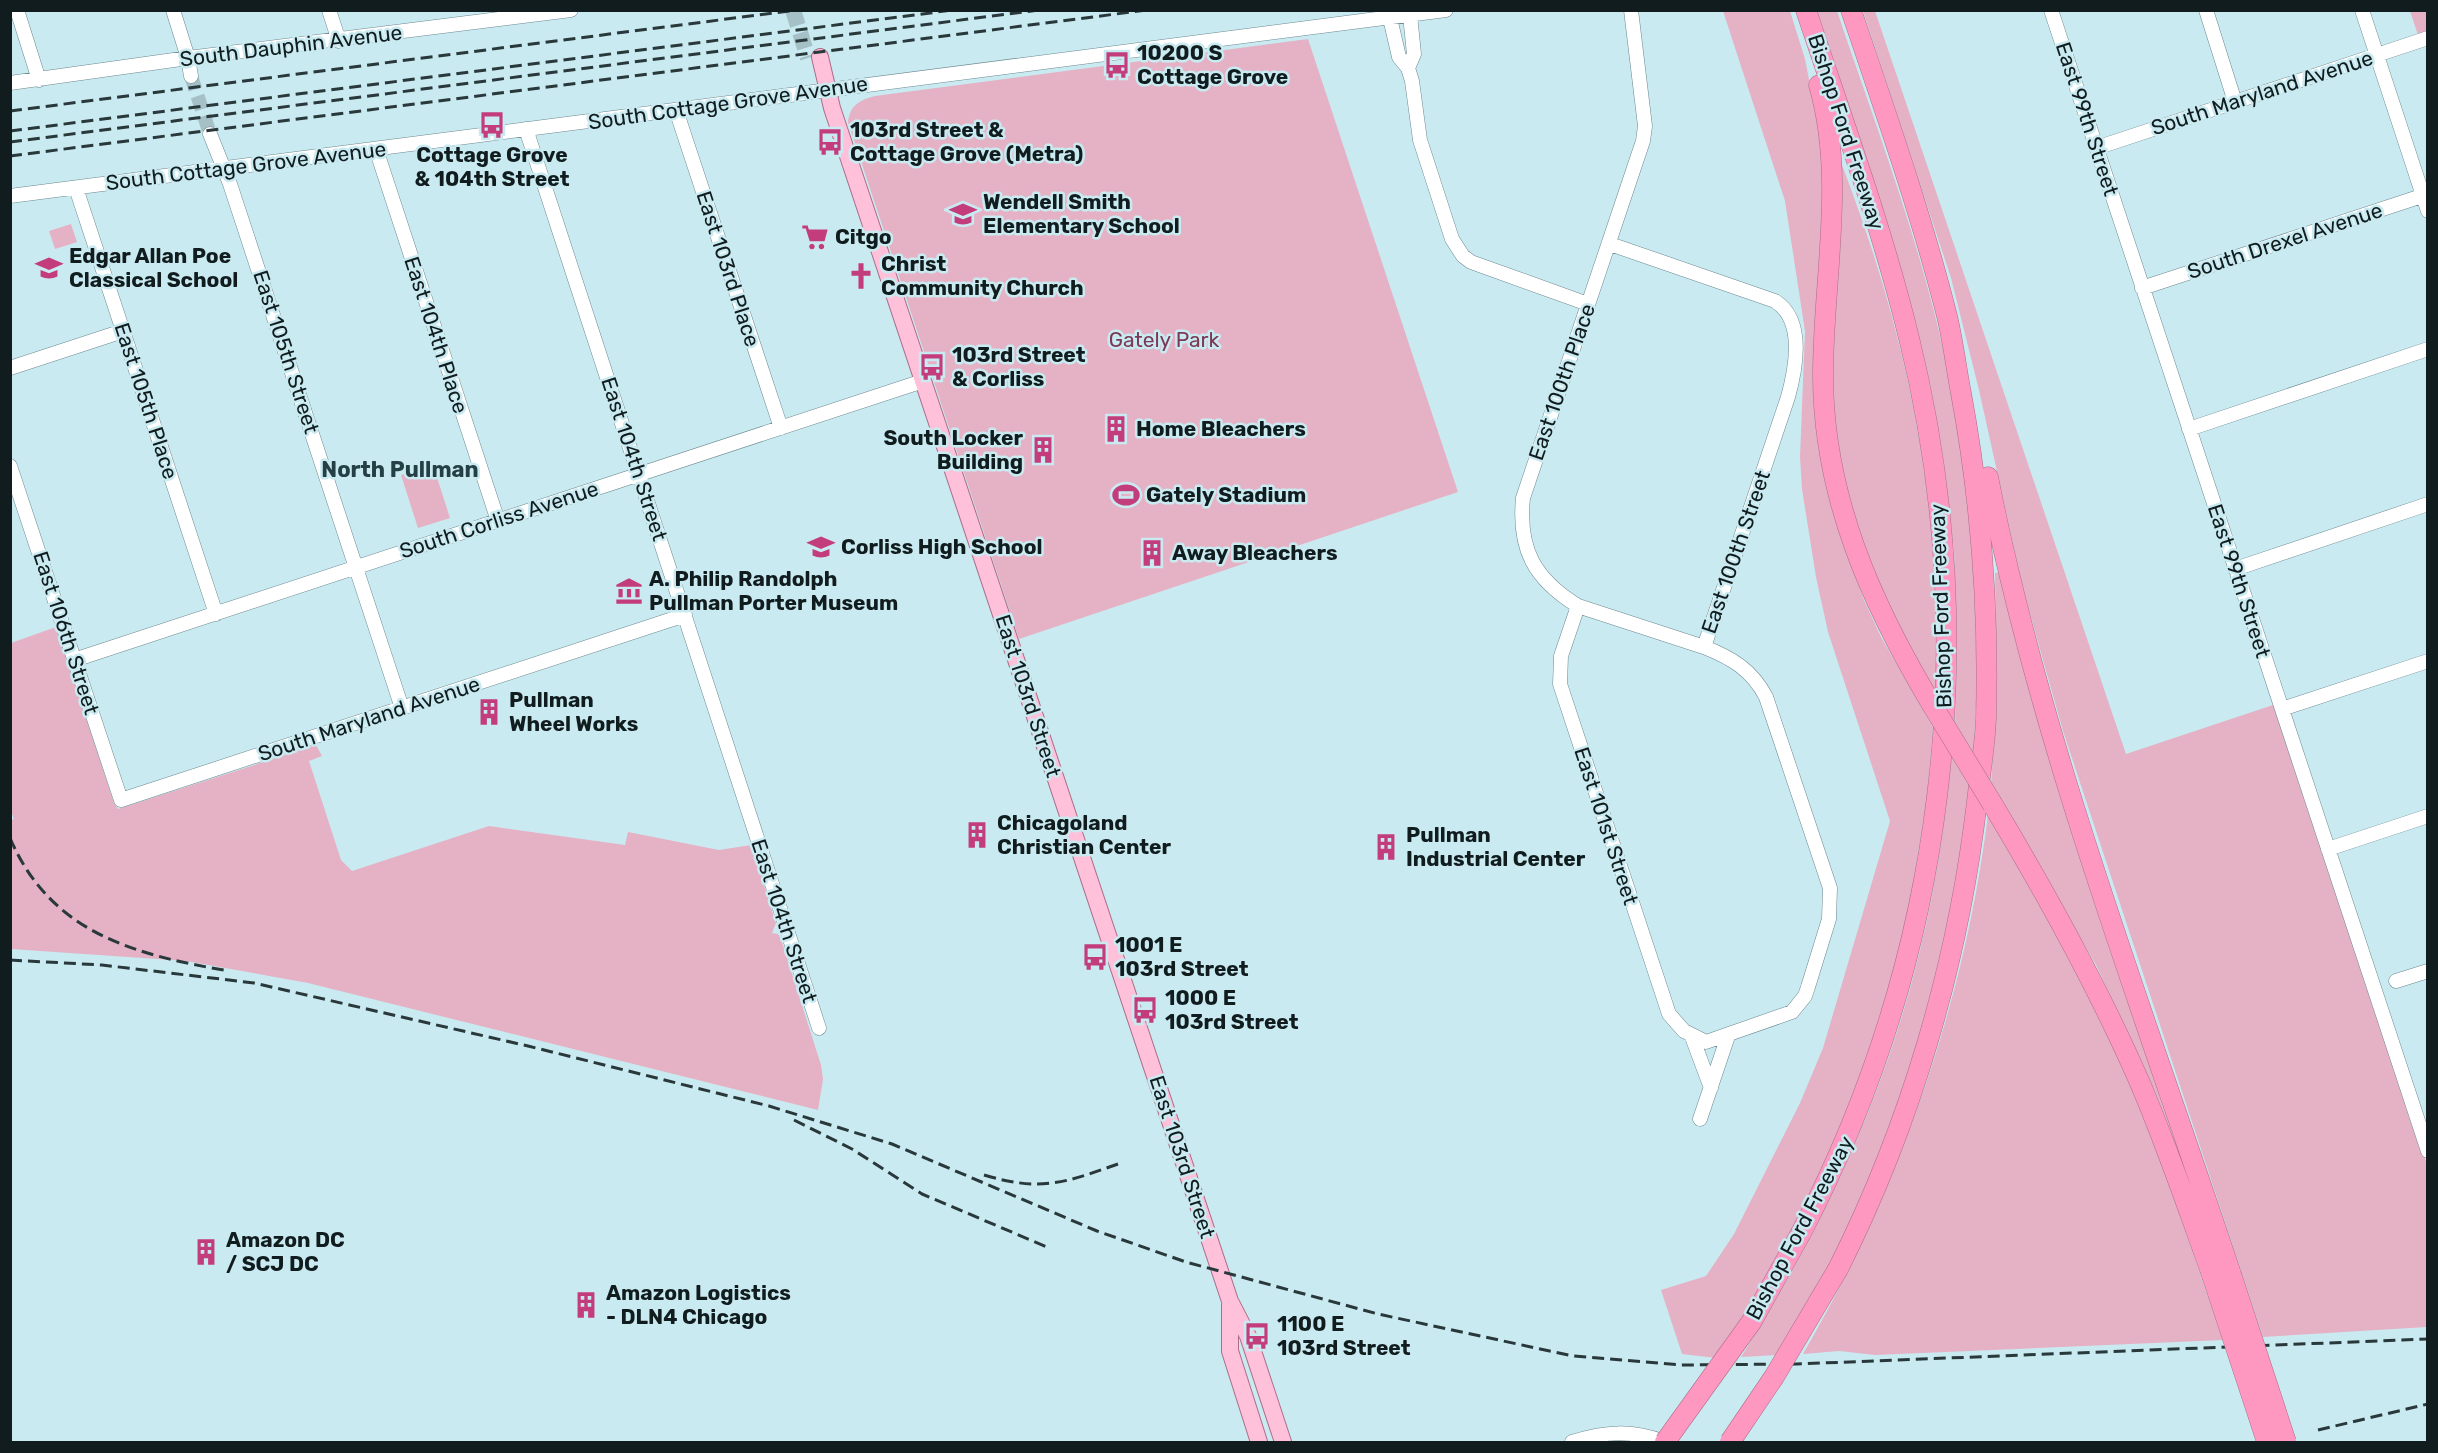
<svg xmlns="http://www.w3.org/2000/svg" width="2438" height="1453" font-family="Rubik,sans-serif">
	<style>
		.green { fill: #e4b2c4 }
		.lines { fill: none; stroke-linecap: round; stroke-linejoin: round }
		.minor-tunnel { stroke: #a5c1c7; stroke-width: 14; stroke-dasharray: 14 7; stroke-linecap: butt }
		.major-tunnel { stroke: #a5c1c7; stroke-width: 16; stroke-dasharray: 16 8; stroke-linecap: butt }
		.minor-casing { stroke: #6c8990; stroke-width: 15 }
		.major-casing { stroke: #ab6d87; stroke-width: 18 }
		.highway-casing { stroke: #ab6d87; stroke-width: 21 }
		.minor { stroke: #fff; stroke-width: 14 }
		.major { stroke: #fec1d9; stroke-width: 16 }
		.highway { stroke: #fe98c0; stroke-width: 20 }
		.rail { stroke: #29383b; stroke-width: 3; stroke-dasharray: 12 6; stroke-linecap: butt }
		.highway-bridge-casing { stroke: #ab6d87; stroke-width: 21; stroke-linecap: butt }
		.highway-bridge { stroke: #fe98c0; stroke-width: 20 }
		.labels { text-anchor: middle; stroke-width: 5; stroke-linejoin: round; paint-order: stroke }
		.street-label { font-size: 21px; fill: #101c1e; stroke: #caeaf1 }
		.poi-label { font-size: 21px; font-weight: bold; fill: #101c1e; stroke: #caeaf1; text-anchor: start }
		.park-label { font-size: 21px; fill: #7c3955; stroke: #caeaf1 }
		.neighbourhood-label { font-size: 22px; font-weight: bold; fill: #243f45; stroke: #caeaf1 }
	</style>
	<rect width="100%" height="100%" fill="#caeaf1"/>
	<!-- green -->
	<path class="green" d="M1723,11H1790L1805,59L1821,141L1836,521L1864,600L1881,637L1933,727L1927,799L1906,927L1885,1006L1846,1116L1808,1199L1751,1305L1716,1358L1682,1354L1661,1290L1706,1276L1734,1234L1800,1103L1823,1048L1890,821L1828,632L1816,577L1802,489L1800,457L1805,331L1785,201Z
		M1816,11H1837C1873,118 1914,225 1940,336C1973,472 1984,615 1973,755L1955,725L1957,652L1954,551L1944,463L1930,383L1897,258Z
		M1863,11H1875L2126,754L2276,704L2411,1123L2427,1164V1327L2263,1337L2063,731L2023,589L1979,390L1951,278Z
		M2410,11H2427V32L2418,35Z
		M1308,39L1458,492L1019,639L848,122C850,105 860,100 875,96Z
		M1842,165C1892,296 1923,418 1934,558C1938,603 1936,649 1936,694C1884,611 1844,517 1834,418C1830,381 1833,345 1834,308C1835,261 1837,214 1838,167Z
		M71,224L77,242L55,249L49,231Z
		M433,465L450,518L418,528L401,475Z
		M2003,572L2189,1176L2188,1177L2157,1096L2096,965L1991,784L1997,694L1995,573Z
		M56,627L114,803L118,809L316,745L322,756L309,761L341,860L352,871L489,826L625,845L628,832L719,850L751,845L776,923L772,933L778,934L781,939L821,1065L823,1079L818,1110L308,983L186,961L11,949L10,820L14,819L10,809L11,643Z
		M1951,756L1971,788L1947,937L1915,1057L1874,1166L1845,1233L1826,1273L1778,1355L1741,1357C1861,1168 1933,980 1951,756Z
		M1988,815L2077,967L2147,1120L2223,1340L1875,1355L1839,1351L1803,1354C1899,1188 1964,1006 1988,815Z"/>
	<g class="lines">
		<!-- minor-tunnel -->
		<path class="minor-tunnel" d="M191,76L210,134"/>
		<!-- major-tunnel -->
		<path class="major-tunnel" d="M793,10L808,58"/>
		<defs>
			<path id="minor" d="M17,10L39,80
				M173,10L188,58L191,76
				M329,10L339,41
				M1631,10L1645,126L1643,141L1523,498C1518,549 1534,579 1578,606L1704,647
				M2051,10L2428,1151
				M2206,10L2235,102
				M2362,10L2428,211
				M1390,18L1399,57L1408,68L1412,81L1420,140L1452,239L1463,256L1471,262L1588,304
				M1408,68L1414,54L1410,15
				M10,83L188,58L571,10
				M676,110L781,428
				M526,129L819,1028
				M210,134L230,184L402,708
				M2096,148L2428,38
				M376,149L498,521
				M76,188L216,614
				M10,196L1446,10
				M2142,288L2428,194
				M10,368L123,331
				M2189,429L2428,349
				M10,466L121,800L685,615
				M2235,569L2428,504
				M1578,606L1561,656L1560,684L1669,1014L1684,1031L1706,1042L1792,1012L1805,996L1808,987L1829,919L1830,888L1766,697C1752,670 1732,658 1704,647L1788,397C1796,368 1805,320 1775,301L1610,244
				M74,660L923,381
				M2282,709L2428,661
				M2328,849L2428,816
				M2396,981L2428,971
				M1692,1037L1711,1088
				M1700,1119L1728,1036
				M1572,1442C1606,1431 1631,1430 1665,1442"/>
			<path id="major" d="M820,57L832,108L1230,1301L1248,1336L1283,1442
				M1230,1305V1351L1259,1442"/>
			<path id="highway" d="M1819,85C1846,179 1823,279 1823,375C1823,495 1871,603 1931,703
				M1988,477C2042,750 2144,1011 2231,1274
				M1993,805C2047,895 2098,987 2140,1083C2167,1146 2189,1211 2212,1275
				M1801,1233C1945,957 1984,641 1909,338C1882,227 1842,119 1806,10
				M1838,1269C1911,1124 1958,963 1977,802C1980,774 1985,746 1986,718C1989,608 1981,501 1961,393C1956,367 1953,341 1947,316C1921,213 1885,111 1851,10"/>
		</defs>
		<!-- minor casing -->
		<use href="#minor" class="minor-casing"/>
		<!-- major casing -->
		<use href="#major" class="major-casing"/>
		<!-- highway casing -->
		<use href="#highway" class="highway-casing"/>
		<!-- minor -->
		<use href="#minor" class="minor"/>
		<!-- major -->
		<use href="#major" class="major"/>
		<!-- highway -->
		<use href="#highway" class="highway"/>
		<!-- rail -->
		<path class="rail" d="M10,111L797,10
			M10,131L953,10
			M10,142L1039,10
			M10,156L1147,10
			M10,838C51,934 136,955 229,971
			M10,960L102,965L254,983L528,1046L769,1106L892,1144L1097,1231L1186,1262L1378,1314L1573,1356L1681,1365L1797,1364L2428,1339
			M794,1120L852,1149L922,1194L1047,1247
			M984,1175C1041,1192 1064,1183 1118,1164
			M2318,1430L2428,1404"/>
		<defs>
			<path id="highway-bridge" d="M1931,703L1993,805
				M2231,1274L2286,1442
				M2212,1275L2267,1442
				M1665,1442L1752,1321L1801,1233
				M1730,1442L1774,1377L1838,1269"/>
		</defs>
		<!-- highway-bridge casing -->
		<use href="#highway-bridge" class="highway-bridge-casing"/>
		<!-- highway-bridge -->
		<use href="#highway-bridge" class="highway-bridge"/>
	</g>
	<!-- icons -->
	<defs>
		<symbol id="bus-bare" viewBox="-9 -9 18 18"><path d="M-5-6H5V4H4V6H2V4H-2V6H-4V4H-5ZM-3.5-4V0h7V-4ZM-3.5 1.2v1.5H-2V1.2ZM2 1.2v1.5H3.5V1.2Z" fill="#c33c7b" stroke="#caeaf1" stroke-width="2.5" paint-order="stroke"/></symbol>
		<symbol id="school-bare" viewBox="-9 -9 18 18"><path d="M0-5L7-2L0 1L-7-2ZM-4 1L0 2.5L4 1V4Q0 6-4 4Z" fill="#c33c7b" stroke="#caeaf1" stroke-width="2.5" paint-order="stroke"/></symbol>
		<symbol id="supermarket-bare" viewBox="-9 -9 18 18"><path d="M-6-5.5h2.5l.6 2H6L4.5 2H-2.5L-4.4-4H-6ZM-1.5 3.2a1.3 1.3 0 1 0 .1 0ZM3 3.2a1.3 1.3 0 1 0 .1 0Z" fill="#c33c7b" stroke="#caeaf1" stroke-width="2.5" paint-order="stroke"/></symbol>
		<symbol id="church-bare" viewBox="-9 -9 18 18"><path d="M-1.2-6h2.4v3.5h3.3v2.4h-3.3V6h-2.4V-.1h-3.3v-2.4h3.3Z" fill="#c33c7b" stroke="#caeaf1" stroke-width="2.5" paint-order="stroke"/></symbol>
		<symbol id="building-bare" viewBox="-9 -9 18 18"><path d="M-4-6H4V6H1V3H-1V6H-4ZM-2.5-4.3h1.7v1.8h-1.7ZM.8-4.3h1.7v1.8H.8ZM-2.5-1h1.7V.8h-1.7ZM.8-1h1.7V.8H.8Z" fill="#c33c7b" stroke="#caeaf1" stroke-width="2.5" paint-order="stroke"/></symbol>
		<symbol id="stadium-bare" viewBox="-9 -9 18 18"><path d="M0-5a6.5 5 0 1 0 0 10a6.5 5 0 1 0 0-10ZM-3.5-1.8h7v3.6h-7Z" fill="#c33c7b" stroke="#caeaf1" stroke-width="2.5" paint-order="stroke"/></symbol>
		<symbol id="museum-bare" viewBox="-9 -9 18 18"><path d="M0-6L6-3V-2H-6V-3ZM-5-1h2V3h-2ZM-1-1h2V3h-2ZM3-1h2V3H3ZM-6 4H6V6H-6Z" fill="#c33c7b" stroke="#caeaf1" stroke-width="2.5" paint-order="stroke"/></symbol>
	</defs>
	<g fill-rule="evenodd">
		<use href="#bus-bare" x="1098" y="46" width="38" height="38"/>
		<use href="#bus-bare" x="473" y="106" width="38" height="38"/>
		<use href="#bus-bare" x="811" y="123" width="38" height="38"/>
		<use href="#school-bare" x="944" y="195" width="38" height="38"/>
		<use href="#supermarket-bare" x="796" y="218" width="38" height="38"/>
		<use href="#school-bare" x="30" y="249" width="38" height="38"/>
		<use href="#church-bare" x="842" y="257" width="38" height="38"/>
		<use href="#bus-bare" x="913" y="348" width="38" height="38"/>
		<use href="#building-bare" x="1097" y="410" width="38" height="38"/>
		<use href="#building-bare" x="1024" y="431" width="38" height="38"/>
		<use href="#stadium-bare" x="1107" y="476" width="38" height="38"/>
		<use href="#school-bare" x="802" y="528" width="38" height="38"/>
		<use href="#building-bare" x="1133" y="534" width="38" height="38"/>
		<use href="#museum-bare" x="610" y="572" width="38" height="38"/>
		<use href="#building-bare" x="470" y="693" width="38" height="38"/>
		<use href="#building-bare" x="958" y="816" width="38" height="38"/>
		<use href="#building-bare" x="1367" y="828" width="38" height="38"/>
		<use href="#bus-bare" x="1076" y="938" width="38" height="38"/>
		<use href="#bus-bare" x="1126" y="991" width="38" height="38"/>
		<use href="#building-bare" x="187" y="1233" width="38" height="38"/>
		<use href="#building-bare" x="567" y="1286" width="38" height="38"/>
		<use href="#bus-bare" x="1238" y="1317" width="38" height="38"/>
	</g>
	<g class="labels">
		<!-- street labels -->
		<g class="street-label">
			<text transform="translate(291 46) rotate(-7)" y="7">South Dauphin Avenue</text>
			<text transform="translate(2262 93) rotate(-18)" y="7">South Maryland Avenue</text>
			<text transform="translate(728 103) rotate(-8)" y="7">South Cottage Grove Avenue</text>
			<text transform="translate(2087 119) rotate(72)" y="7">East 99th Street</text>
			<text transform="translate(1846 132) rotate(72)" y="7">Bishop Ford Freeway</text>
			<text transform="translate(246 166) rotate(-7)" y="7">South Cottage Grove Avenue</text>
			<text transform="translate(2285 241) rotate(-18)" y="7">South Drexel Avenue</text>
			<text transform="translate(728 269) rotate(72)" y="7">East 103rd Place</text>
			<text transform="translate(436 335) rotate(72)" y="7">East 104th Place</text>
			<text transform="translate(286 352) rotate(72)" y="7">East 105th Street</text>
			<text transform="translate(1562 382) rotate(-71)" y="7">East 100th Place</text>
			<text transform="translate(146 401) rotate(72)" y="7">East 105th Place</text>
			<text transform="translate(634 459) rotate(72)" y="7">East 104th Street</text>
			<text transform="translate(499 520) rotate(-18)" y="7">South Corliss Avenue</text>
			<text transform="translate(1736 552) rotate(-71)" y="7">East 100th Street</text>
			<text transform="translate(2239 581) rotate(72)" y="7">East 99th Street</text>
			<text transform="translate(1941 606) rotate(-92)" y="7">Bishop Ford Freeway</text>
			<text transform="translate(66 633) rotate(72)" y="7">East 106th Street</text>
			<text transform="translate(1028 696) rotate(72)" y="7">East 103rd Street</text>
			<text transform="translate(369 719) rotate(-18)" y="7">South Maryland Avenue</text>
			<text transform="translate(1606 826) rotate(72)" y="7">East 101st Street</text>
			<text transform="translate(784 921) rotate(72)" y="7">East 104th Street</text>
			<text transform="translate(1182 1157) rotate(72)" y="7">East 103rd Street</text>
			<text transform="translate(1800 1228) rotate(-62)" y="7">Bishop Ford Freeway</text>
		</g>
		<!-- poi labels -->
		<g class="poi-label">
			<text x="1137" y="60">10200 S<tspan x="1137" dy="24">Cottage Grove</tspan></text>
			<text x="850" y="137">103rd Street &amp;<tspan x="850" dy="24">Cottage Grove (Metra)</tspan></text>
			<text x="492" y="162" text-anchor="middle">Cottage Grove<tspan x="492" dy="24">&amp; 104th Street</tspan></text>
			<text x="983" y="209">Wendell Smith<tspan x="983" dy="24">Elementary School</tspan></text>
			<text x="835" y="244">Citgo</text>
			<text x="69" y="263">Edgar Allan Poe<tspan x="69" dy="24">Classical School</tspan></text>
			<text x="881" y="271">Christ<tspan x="881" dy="24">Community Church</tspan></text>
			<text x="952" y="362">103rd Street<tspan x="952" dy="24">&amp; Corliss</tspan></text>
			<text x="1136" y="436">Home Bleachers</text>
			<text x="1023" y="445" text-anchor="end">South Locker<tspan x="1023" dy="24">Building</tspan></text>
			<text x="1146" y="502">Gately Stadium</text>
			<text x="841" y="554">Corliss High School</text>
			<text x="1172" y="560">Away Bleachers</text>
			<text x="649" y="586">A. Philip Randolph<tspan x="649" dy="24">Pullman Porter Museum</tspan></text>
			<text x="509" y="707">Pullman<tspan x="509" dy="24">Wheel Works</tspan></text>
			<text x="997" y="830">Chicagoland<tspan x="997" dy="24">Christian Center</tspan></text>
			<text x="1406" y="842">Pullman<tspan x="1406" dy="24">Industrial Center</tspan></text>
			<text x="1115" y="952">1001 E<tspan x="1115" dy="24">103rd Street</tspan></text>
			<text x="1165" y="1005">1000 E<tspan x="1165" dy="24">103rd Street</tspan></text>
			<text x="226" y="1247">Amazon DC<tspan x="226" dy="24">/ SCJ DC</tspan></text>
			<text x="606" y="1300">Amazon Logistics<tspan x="606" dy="24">- DLN4 Chicago</tspan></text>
			<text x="1277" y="1331">1100 E<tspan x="1277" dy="24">103rd Street</tspan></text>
		</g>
		<!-- park labels -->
		<g class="park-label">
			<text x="1164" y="347">Gately Park</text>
		</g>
		<!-- neighbourhood labels -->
		<g class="neighbourhood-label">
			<text x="400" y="477">North Pullman</text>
		</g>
	</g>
	<!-- border -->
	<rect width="2438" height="1453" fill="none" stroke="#101c1e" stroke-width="24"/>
</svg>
